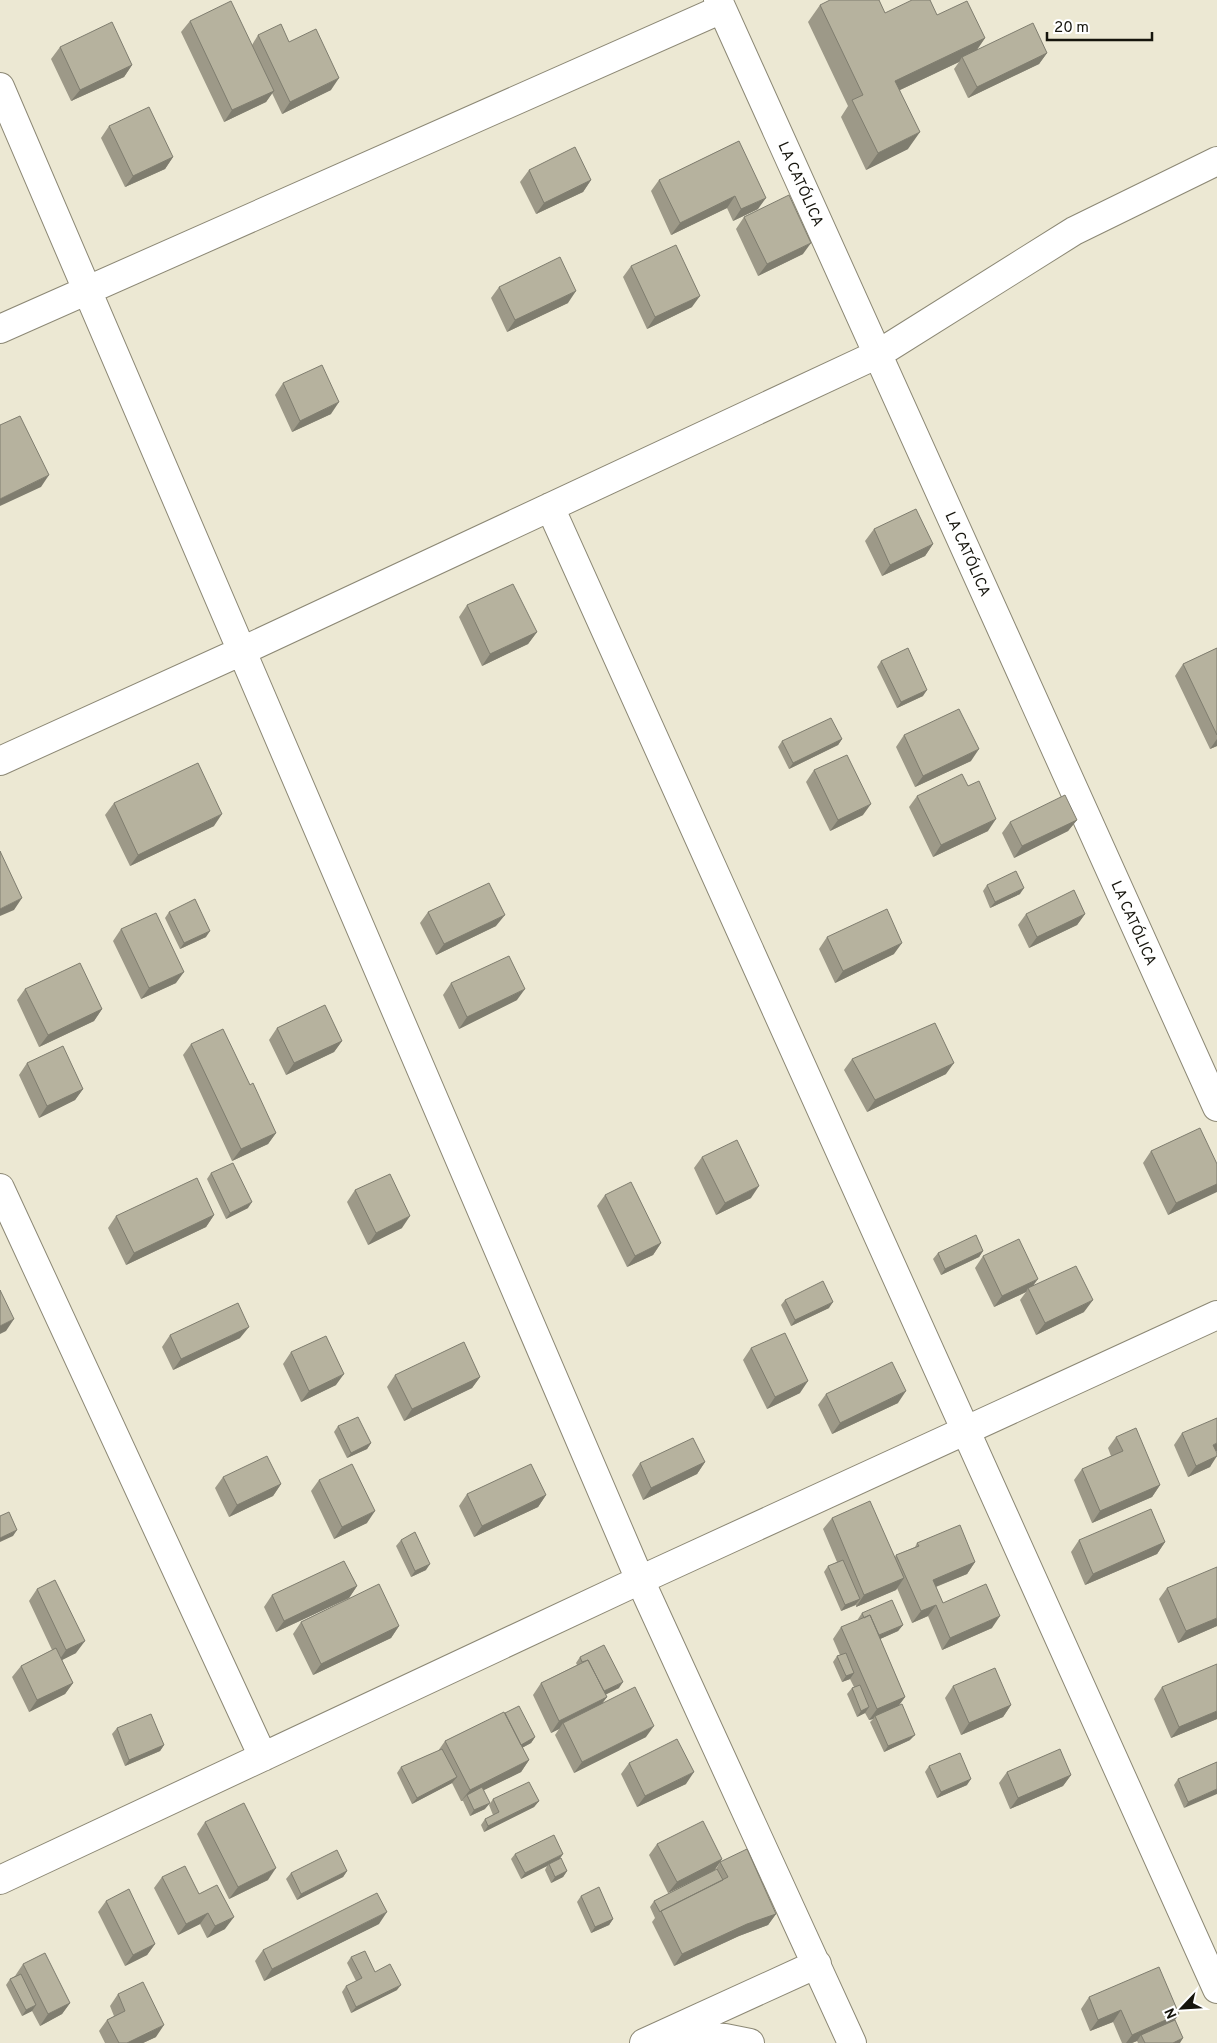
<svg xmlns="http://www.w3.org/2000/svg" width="1217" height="2043" font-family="Overpass,sans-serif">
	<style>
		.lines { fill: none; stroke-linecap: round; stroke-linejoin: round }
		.street-casing { stroke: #8c8875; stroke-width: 30 }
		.street { stroke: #fff; stroke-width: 28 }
		.wall { fill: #9d9988 }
		.shaded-wall { fill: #7f7d6f }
		.building { fill: #b6b29e; stroke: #7f7d6f }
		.labels { text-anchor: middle; stroke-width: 4.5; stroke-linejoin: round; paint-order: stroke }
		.street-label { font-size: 15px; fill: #16150d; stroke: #fff }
	</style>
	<rect width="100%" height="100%" fill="#ece8d3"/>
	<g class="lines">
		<defs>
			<path id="street" d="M718,0L1217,1107
				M0,87L640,1580L852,2043
				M0,329L722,9
				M550,507L1217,1989
				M0,761L242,651L878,354L1074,231L1217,161
				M0,1188L263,1757
				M0,1880L640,1580L1217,1315
				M668,2035L725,2038L750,2043
				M644,2043L817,1964"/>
		</defs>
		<!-- street casing -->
		<use href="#street" class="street-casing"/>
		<!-- street -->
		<use href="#street" class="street"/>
	</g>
	<!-- wall -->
	<path class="wall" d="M820,5L885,13L937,15L985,38L977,50L1047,53L1039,64L968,98L954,69L959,62L900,90L908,149L866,170L841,117L848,106L808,22Z
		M190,21L252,45L258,35L289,42L331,90L282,114L272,93L266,102L224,122L181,32Z
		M60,47L132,65L124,77L71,101L51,59Z
		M109,126L173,157L165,169L125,187L101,138Z
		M739,141L758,209L733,221L727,208L671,235L651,191L659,180Z
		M529,170L591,180L583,192L536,214L520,182Z
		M744,217L803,254L758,276L736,229Z
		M631,266L692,307L647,329L623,277Z
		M499,287L568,303L507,332L491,298Z
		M283,383L331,414L292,432L275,395Z
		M874,529L933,544L925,556L882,576L865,541Z
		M467,605L537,632L528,644L482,666L459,617Z
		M1217,648V746L1210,749L1175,676L1183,664Z
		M881,661L923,696L897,708L877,667Z
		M904,735L971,761L915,787L896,747Z
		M842,739L838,745L789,769L778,747L782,741Z
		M814,770L863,815L830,831L806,782Z
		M968,786L988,831L933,857L909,807L917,796Z
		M114,803L214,826L130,866L105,815Z
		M1077,820L1068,831L1014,858L1002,833L1010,822Z
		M987,885L1020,894L990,908L983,891Z
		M169,912L206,937L180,949L165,918Z
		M428,912L496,926L436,955L420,923Z
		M1026,914H1085L1077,925L1029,948L1018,925Z
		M121,929L176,983L141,999L113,941Z
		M827,937L894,954L835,983L819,949Z
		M451,983L517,1000L459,1029L443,995Z
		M25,989L102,1009L94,1021L39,1047L17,1000Z
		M277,1028L342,1041L334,1052L286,1075L269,1040Z
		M191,1044L250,1085L276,1133L268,1144L232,1161L183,1055Z
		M852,1059L946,1074L867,1112L844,1070Z
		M27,1063L83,1089L75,1100L39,1118L19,1075Z
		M1151,1151L1217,1164V1191L1168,1215L1143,1163Z
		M702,1157L751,1198L716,1215L694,1168Z
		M211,1173L248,1208L226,1219L207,1179Z
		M355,1190L402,1228L368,1245L347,1202Z
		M605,1195L661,1243L653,1255L627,1267L597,1206Z
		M214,1215L206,1227L126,1265L108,1228L116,1216Z
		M983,1251L979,1257L941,1275L933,1259L938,1253Z
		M983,1256L1033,1286L1084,1312L1036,1335L1020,1300L1026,1292L994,1307L975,1268Z
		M785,1300L829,1308L791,1326L781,1305Z
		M170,1335L240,1338L173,1370L162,1347Z
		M751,1348L800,1393L767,1409L743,1360Z
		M291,1352L336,1385L301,1402L283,1364Z
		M395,1375L480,1377L472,1388L404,1421L387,1387Z
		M826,1394L898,1403L832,1434L818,1405Z
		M338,1426L371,1443L367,1449L347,1458L334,1432Z
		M1182,1433L1216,1452L1210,1467L1188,1477L1174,1445Z
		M1116,1437L1160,1485L1152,1497L1092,1523L1074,1480L1082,1469L1111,1456L1108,1448Z
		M705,1462L697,1474L643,1500L632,1475L640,1463Z
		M223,1477L281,1484L273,1496L229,1517L215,1488Z
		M319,1480L367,1523L334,1539L311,1491Z
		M467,1494L546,1495L538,1507L474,1537L459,1506Z
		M832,1518L895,1557L896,1555L915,1547L917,1543L975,1562L967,1574L936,1587L943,1603L992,1628L942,1650L928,1616L912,1623L897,1588L896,1590L856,1607V1605L841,1611L824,1572L828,1566L837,1562L823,1529Z
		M401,1540L426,1570L411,1577L396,1546Z
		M1079,1540L1165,1542L1157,1554L1085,1585L1071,1552Z
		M357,1586L349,1598L276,1632L264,1607L272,1595Z
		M1167,1588L1217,1626L1178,1643L1159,1599Z
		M37,1589L76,1653L62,1660L73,1683L65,1694L29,1712L12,1677L21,1666L52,1650L29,1601Z
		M862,1613L903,1625L898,1631L880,1639L905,1697L899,1705L910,1740L884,1752L870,1722L873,1719L869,1720L865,1713L857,1717L847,1694L852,1688L854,1687L850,1679L842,1682L833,1662L837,1656L840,1655L833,1639L841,1627L859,1620L858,1619Z
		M301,1622L399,1626L391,1638L313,1675L293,1634Z
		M580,1657L619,1688L605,1695L607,1697L602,1703L646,1737L574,1773L555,1735L559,1729L551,1733L533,1695L541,1683L577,1665L576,1663Z
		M953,1686L1011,1705L1003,1717L961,1735L945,1698Z
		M1162,1687L1217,1719L1171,1738L1154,1699Z
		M505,1713L535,1737L531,1743L522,1748L529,1760L521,1772L483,1790L485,1809L470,1816L463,1801H461L452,1783L412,1804L397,1773L401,1767L438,1751L445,1741Z
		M117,1728L164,1745L160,1751L125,1766L112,1734Z
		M1217,1762L1184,1808L1174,1785L1178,1779Z
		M629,1763L686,1784L637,1807L621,1774Z
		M929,1766L967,1785L937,1798L925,1772Z
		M1007,1772L1071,1775L1063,1786L1010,1809L999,1783Z
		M493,1799L539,1801L534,1807L484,1832L481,1825L485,1819L493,1815L489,1805Z
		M205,1822L268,1880L229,1899L197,1834Z
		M657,1844L722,1859L714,1871L668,1893L649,1855Z
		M515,1854L560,1859L567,1871L563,1877L551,1883L545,1870L547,1866L521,1879L511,1859Z
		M720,1862L776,1914L768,1925L739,1936L674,1966L652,1922L655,1918L650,1907L654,1901L715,1871Z
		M347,1871L343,1877L297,1900L286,1879L291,1873Z
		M162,1877L199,1894L225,1929L207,1938L200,1924L178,1935L154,1888Z
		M581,1896L613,1919L609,1925L591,1933L577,1902Z
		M106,1901L155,1944L147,1955L125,1966L98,1912Z
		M379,1924L264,1981L255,1961L263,1950Z
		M351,1957L397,1990L351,2013L342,1992L346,1986L356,1981L347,1963Z
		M23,1964L70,2003L62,2014L40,2026L32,2011L22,2016L6,1985L10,1979L15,1976Z
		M118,1994L156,2037L143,2043H105L99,2031L107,2020L114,2016L110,2006Z
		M1089,1997L1175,2020L1180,2043H1138L1137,2041L1132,2043H1122L1113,2022L1090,2031L1081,2009Z"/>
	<!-- shaded-wall -->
	<path class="shaded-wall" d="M985,38L973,55L962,57L959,62L883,98L895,81Z
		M1047,53L1039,64L968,98L977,87Z
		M132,65L124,77L71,101L80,90Z
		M339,78L331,90L282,114L290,102Z
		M274,91L266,102L224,122L232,110Z
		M920,132L908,149L866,170L878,153Z
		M173,157L165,169L125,187L133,176Z
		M591,180L583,192L536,214L544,203Z
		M735,196L727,208L671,235L680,223Z
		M766,198L758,209L733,221L741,209Z
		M811,243L803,254L758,276L767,264Z
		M576,291L568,303L507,332L515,320Z
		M700,296L692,307L647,329L655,317Z
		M339,402L331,414L292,432L300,421Z
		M49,475L41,487L0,506V499Z
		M933,544L925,556L882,576L890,565Z
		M537,632L528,644L482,666L490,654Z
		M927,690L923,696L897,708L901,702Z
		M842,739L838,745L789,769L793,763Z
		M1217,739V746L1210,749Z
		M979,749L971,761L915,787L923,776Z
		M871,804L863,815L830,831L838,820Z
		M222,814L214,826L130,866L138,855Z
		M996,819L988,831L933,857L941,845Z
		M1077,820L1068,831L1014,858L1022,846Z
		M1024,888L1020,894L990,908L995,902Z
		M22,898L14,910L0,916V909Z
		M1085,914L1077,925L1029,948L1037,937Z
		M505,915L496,926L436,955L444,944Z
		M210,931L206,937L180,949L184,943Z
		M902,943L894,954L835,983L843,971Z
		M184,972L176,983L141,999L149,988Z
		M525,989L517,1000L459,1029L467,1017Z
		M102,1009L94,1021L39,1047L48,1035Z
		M342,1041L334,1052L286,1075L294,1063Z
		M954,1063L946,1074L867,1112L875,1100Z
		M83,1089L75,1100L39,1118L47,1106Z
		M276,1133L268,1144L232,1161L241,1149Z
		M1217,1184V1192L1168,1215L1176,1203Z
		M759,1186L751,1198L716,1215L725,1203Z
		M252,1202L248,1208L226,1219L230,1213Z
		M214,1215L206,1227L126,1265L134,1253Z
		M410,1216L402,1228L368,1245L376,1233Z
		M661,1243L653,1255L627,1267L635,1256Z
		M983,1251L979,1257L941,1275L945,1269Z
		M1038,1279L1030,1290L1028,1288L1026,1292L994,1307L1002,1296Z
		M1093,1300L1084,1312L1036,1335L1045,1323Z
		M833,1302L829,1308L791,1326L795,1320Z
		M14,1319L6,1331L0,1334V1326Z
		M249,1327L240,1338L173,1370L181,1359Z
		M344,1374L336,1385L301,1402L309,1391Z
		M480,1377L472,1388L404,1421L412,1409Z
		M808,1381L800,1393L767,1409L775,1397Z
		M906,1391L898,1403L832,1434L840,1423Z
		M371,1443L367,1449L347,1458L351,1453Z
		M1217,1443V1451L1205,1456L1213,1445Z
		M1217,1456L1210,1467L1188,1477L1196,1466Z
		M705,1462L697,1474L643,1500L651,1488Z
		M281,1484L273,1496L229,1517L237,1505Z
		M1160,1485L1152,1497L1092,1523L1100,1511Z
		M546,1495L538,1507L474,1537L482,1526Z
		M375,1511L367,1523L334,1539L342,1527Z
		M17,1530L13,1536L0,1542V1538Z
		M1165,1542L1157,1554L1085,1585L1093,1574Z
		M975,1562L967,1574L925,1591L933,1580Z
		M430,1564L426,1570L411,1577L415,1571Z
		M904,1578L896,1590L856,1607L864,1595Z
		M357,1586L349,1598L276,1632L284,1621Z
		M860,1599L855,1605L841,1611L845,1605Z
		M936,1605L928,1616L912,1623L921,1611Z
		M1000,1616L992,1628L942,1650L950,1638Z
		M1217,1618V1626L1178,1643L1186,1631Z
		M903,1625L898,1631L869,1644L873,1638Z
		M399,1626L391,1638L313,1675L321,1664Z
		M85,1641L76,1653L58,1662L66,1650Z
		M854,1673L850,1679L842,1682L846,1676Z
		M623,1682L619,1688L594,1700L598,1694Z
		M73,1683L65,1694L29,1712L37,1700Z
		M607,1697L598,1709L563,1723L559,1729L551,1733L559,1721Z
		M905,1697L897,1708L875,1716L873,1719L869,1720L877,1709Z
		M1011,1705L1003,1717L961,1735L969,1723Z
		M869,1707L865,1713L857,1717L861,1711Z
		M1217,1711V1719L1171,1738L1179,1727Z
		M654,1726L646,1737L574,1773L582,1762Z
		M915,1735L910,1740L884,1752L888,1746Z
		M535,1737L531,1743L512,1753L516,1747Z
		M164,1745L160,1751L125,1766L129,1760Z
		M529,1760L521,1772L468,1798L467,1795L461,1801L470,1790Z
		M694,1772L686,1784L637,1807L645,1796Z
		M1071,1775L1063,1786L1010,1809L1018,1798Z
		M457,1777L452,1783L412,1804L417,1798Z
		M971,1779L967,1785L937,1798L941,1792Z
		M1217,1789V1794L1184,1808L1188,1802Z
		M539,1801L534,1807L484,1832L488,1826Z
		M490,1803L485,1809L470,1816L474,1810Z
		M563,1854L559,1860L549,1864L547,1866L521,1879L525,1873Z
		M722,1859L714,1871L668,1893L677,1882Z
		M276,1868L268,1880L229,1899L238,1887Z
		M347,1871L343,1877L297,1900L301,1894Z
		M567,1871L563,1877L551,1883L555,1877Z
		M387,1912L379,1924L264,1981L272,1969Z
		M208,1913L200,1924L178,1935L186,1924Z
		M776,1914L768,1925L739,1936L674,1966L682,1954L747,1924Z
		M234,1917L225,1929L207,1938L215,1926Z
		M613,1919L609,1925L591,1933L595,1927Z
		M155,1944L147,1955L125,1966L133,1955Z
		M401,1985L397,1990L351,2013L356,2007Z
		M70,2003L62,2014L40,2026L48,2014Z
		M36,2005L32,2011L22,2016L26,2010Z
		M1121,2010L1113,2022L1090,2031L1098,2020Z
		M1179,2014L1171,2026L1141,2035L1137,2041L1132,2043H1126L1132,2035Z
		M164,2025L156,2037L143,2043H127Z
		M1183,2038L1180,2043H1173Z"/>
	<!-- building -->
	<path class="building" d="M830,0H879L885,13L912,0H930L937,15L967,1L985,38L895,81L920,132L878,153L852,100L863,95L820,5Z
		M231,1L274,91L232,110L190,21Z
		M112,22L132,65L80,90L60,47Z
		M1033,23L1047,53L977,87L962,57Z
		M281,24L289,42L316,29L339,78L290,102L258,35Z
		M149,107L173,157L133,176L109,126Z
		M739,141L766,198L741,209L735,196L680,223L659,180Z
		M575,147L591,180L544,203L529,170Z
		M789,195L811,243L767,264L744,217Z
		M676,245L700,296L655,317L631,266Z
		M560,257L576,291L515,320L499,287Z
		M322,365L339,402L300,421L283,383Z
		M20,416L49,475L0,499V425Z
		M916,509L933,544L890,565L874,529Z
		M513,584L537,632L490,654L467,605Z
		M908,648L927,690L901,702L881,661Z
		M1217,648V735L1183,664Z
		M959,709L979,749L923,776L904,735Z
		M831,718L842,739L793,763L782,741Z
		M847,755L871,804L838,820L814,770Z
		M198,763L222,814L138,855L114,803Z
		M962,774L968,786L979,781L996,819L941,845L917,796Z
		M1065,795L1077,820L1022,846L1010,822Z
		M0,851L22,898L0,909Z
		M1016,871L1024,888L995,902L987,885Z
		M489,883L505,915L444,944L428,912Z
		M1074,890L1085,914L1037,937L1026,914Z
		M195,899L210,931L184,943L169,912Z
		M887,909L902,943L843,971L827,937Z
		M156,913L184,972L149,988L121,929Z
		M509,956L525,989L467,1017L451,983Z
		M80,963L102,1009L48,1035L25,989Z
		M325,1005L342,1041L294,1063L277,1028Z
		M935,1023L954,1063L875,1100L852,1059Z
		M223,1029L250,1085L253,1083L276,1133L241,1149L191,1044Z
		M63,1046L83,1089L47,1106L27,1063Z
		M1200,1128L1217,1164V1184L1176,1203L1151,1151Z
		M737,1140L759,1186L725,1203L702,1157Z
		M233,1163L252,1202L230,1213L211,1173Z
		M390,1174L410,1216L376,1233L355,1190Z
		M197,1178L214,1215L134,1253L116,1216Z
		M631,1182L661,1243L635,1256L605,1195Z
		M976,1235L983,1251L945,1269L938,1253Z
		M1019,1239L1038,1279L1002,1296L983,1256Z
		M1076,1266L1093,1300L1045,1323L1028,1288Z
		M823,1281L833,1302L795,1320L785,1300Z
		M0,1290L14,1319L0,1326Z
		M238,1303L249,1327L181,1359L170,1335Z
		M785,1333L808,1381L775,1397L751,1348Z
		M326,1336L344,1374L309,1391L291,1352Z
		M464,1342L480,1377L412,1409L395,1375Z
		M892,1362L906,1391L840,1423L826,1394Z
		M358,1417L371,1443L351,1453L338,1426Z
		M1217,1418V1443L1213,1445L1217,1453V1456L1196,1466L1182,1433Z
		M1136,1428L1160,1485L1100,1511L1082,1469L1123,1451L1116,1437Z
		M693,1438L705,1462L651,1488L640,1463Z
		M267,1456L281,1484L237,1505L223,1477Z
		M352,1464L375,1511L342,1527L319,1480Z
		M531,1464L546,1495L482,1526L467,1494Z
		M870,1501L904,1578L864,1595L832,1518Z
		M1151,1509L1165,1542L1093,1574L1079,1540Z
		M9,1512L17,1530L0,1538V1516Z
		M960,1525L975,1562L933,1580L943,1603L986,1584L1000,1616L950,1638L936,1605L921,1611L896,1555L919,1546L917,1543Z
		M415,1532L430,1564L415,1571L401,1540Z
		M843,1560L860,1599L845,1605L828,1566Z
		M344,1561L357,1586L284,1621L272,1595Z
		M1217,1567V1618L1186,1631L1167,1588Z
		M55,1580L85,1641L66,1650L37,1589Z
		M379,1584L399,1626L321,1664L301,1622Z
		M892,1600L903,1625L879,1635L870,1615L864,1618L862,1613Z
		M870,1615L905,1697L877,1709L841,1627Z
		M604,1645L623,1682L604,1691L588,1660L582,1662L580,1657Z
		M56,1648L73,1683L37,1700L21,1666Z
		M846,1653L854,1673L846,1676L837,1656Z
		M588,1660L607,1697L559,1721L541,1683Z
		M1217,1664V1711L1179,1727L1162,1687Z
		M995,1668L1011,1705L969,1723L953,1686Z
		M860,1685L869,1707L861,1711L852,1688Z
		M635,1687L654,1726L582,1762L563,1723Z
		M902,1704L915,1735L888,1746L875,1716Z
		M519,1706L535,1737L521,1745L505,1713Z
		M504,1712L529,1760L470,1790L445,1741Z
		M151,1714L164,1745L129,1760L117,1728Z
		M677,1739L694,1772L645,1796L629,1763Z
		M442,1749L457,1777L417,1798L401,1767Z
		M1060,1749L1071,1775L1018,1798L1007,1772Z
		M960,1753L971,1779L941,1792L929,1766Z
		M1217,1762V1789L1188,1802L1178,1779Z
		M529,1782L539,1801L488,1826L485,1819L499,1812L493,1799Z
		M482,1787L490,1803L474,1810L467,1795Z
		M244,1803L276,1868L238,1887L205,1822Z
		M703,1821L722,1859L677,1882L657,1844Z
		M554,1835L563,1854L525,1873L515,1854Z
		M747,1849L776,1914L747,1924L682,1954L661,1911L728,1877L720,1862Z
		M337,1850L347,1871L301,1894L291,1873Z
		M561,1858L567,1871L555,1877L549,1864Z
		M185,1866L199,1894L217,1885L234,1917L215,1926L208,1913L186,1924L162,1877Z
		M717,1869L723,1880L661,1911L660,1912L654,1901Z
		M599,1887L613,1919L595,1927L581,1896Z
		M129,1889L155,1944L133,1955L106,1901Z
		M377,1893L387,1912L272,1969L263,1950Z
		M365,1951L375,1972L390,1964L401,1985L356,2007L346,1986L362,1978L351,1957Z
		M45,1953L70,2003L48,2014L23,1964Z
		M1159,1967L1179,2014L1132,2035L1121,2010L1098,2020L1089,1997Z
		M21,1974L36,2005L26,2010L10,1979Z
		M143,1982L164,2025L127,2043H119L107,2020L125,2011L118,1994Z
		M1175,2020L1183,2038L1173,2043H1145L1141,2035Z"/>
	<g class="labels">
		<!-- street labels -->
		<g class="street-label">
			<text transform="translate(801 184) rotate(66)" y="5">LA CATÓLICA</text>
			<text transform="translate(968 554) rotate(66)" y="5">LA CATÓLICA</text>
			<text transform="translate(1134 923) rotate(66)" y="5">LA CATÓLICA</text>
		</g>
	</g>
	<!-- north arrow -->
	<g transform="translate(1182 2008) rotate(245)" stroke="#ffffff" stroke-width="4" paint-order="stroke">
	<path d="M0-4L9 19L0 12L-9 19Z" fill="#16150d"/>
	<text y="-8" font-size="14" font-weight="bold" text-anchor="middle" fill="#16150d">N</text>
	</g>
	<!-- scale -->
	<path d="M1047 32v8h105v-8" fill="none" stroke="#16150d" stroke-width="2.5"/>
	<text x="1054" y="32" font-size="15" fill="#16150d" stroke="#ffffff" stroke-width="4" paint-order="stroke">20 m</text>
</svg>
